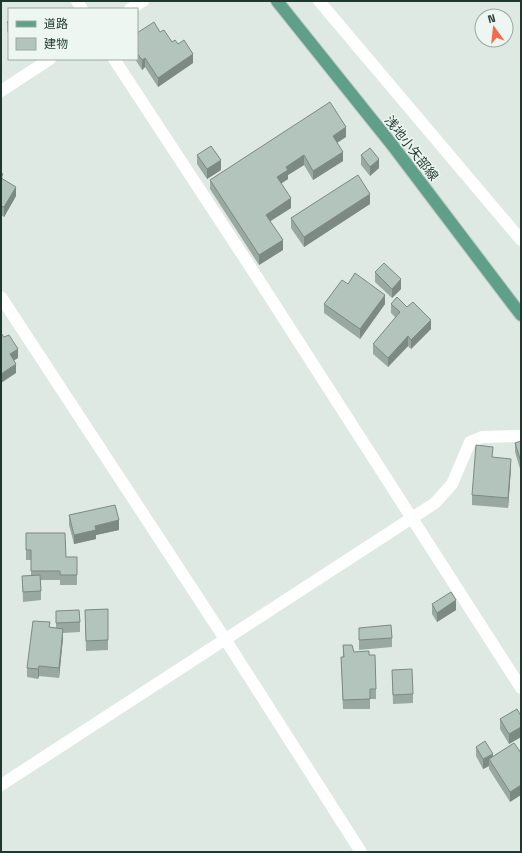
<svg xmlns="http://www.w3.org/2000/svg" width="522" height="853" font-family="'Space Grotesk','Noto Sans JP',sans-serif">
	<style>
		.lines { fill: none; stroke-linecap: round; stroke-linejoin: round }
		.major-casing { stroke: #c0c7c5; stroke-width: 14 }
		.minor { stroke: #fff; stroke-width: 12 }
		.major { stroke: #60a08a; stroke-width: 12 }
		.wall { fill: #99a9a1 }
		.shaded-wall { fill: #7d8983 }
		.building { fill: #b2c4bb; stroke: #7d8983 }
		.labels { text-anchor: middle; stroke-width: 3; stroke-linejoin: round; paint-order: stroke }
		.street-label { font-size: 13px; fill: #1f382f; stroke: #edf6f1 }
	</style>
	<rect width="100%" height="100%" fill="#dde9e2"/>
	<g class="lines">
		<defs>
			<path id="major" d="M277,1L393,146L521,315"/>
		</defs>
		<!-- major casing -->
		<use href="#major" class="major-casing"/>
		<!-- minor -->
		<path class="minor" d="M77,1L82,9
			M319,1L521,240
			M130,9L143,1
			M114,59L255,274L521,688
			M1,91L50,59
			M1,297L225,639L361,852
			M1,785L435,503L452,484L470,442L482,437L521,436"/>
		<!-- major -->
		<use href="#major" class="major"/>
	</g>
	<!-- wall -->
	<path class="wall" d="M9,20V35L7,31V22Z
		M160,32L172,42L178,44L193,63L158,87L145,67L142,70L135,59H137V33Z
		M346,137L337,143L343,161L313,180L304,165L288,175V179L281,184L291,208L270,221L283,250L259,265L210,189V180Z
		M197,155L221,170L207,179L197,164Z
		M361,155L379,168L370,176L361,165Z
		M1,173L3,179L16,196L4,217L1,215Z
		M370,204L304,247L291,228V218Z
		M375,272L401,289L392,298L375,282Z
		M348,284L385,304L360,339L324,313V304Z
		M391,304L431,329L411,349L408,346L388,367L373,354V344L396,318L391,313Z
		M521,441V472L515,452V443Z
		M493,457L511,468L508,508L472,505V495Z
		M69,515L119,530L96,535V539L74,544L69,525Z
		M26,533L66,557L77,567V585H60V580H41V600L23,602L22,576H31V560H26Z
		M432,604L456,610L437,622L432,614Z
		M108,609V650L86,651L85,610Z
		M56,611L80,622V632L63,633V638L59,678L39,676L38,679L27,677V668L50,627L56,628Z
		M359,628L392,638V647L359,650Z
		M343,645L354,652L369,655L376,689V699H370V709H343L341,657H343Z
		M392,670L413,694V703L393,704Z
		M521,716V737L509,744L500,729V719Z
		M514,743L510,802L489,769V766L483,769L476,756V747L493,757Z"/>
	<!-- shaded-wall -->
	<path class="shaded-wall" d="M193,54V63L158,87V78Z
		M145,58V67L142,70V60Z
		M346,127V137L333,145V136Z
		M343,152V161L313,180V171Z
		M304,155V165L288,175V179L277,186V177L286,167Z
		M379,159V168L370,176V167Z
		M221,160V170L207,179V169Z
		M16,187V196L4,217V207Z
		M370,194V204L304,247V237Z
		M291,198V208L266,224V215Z
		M283,240V250L259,265V255Z
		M401,279V289L392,298V289Z
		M385,295V304L360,339V329Z
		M431,320V329L411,349V340Z
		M408,336V346L388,367V358Z
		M18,349V358L10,363V354Z
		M16,364V373L1,383V374Z
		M511,459V468L508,508V498Z
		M119,520V530L96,535V539L74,544V535L95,526Z
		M456,600V610L437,622V613Z
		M63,629V638L59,678V668Z
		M39,666V676L38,679V669Z
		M521,727V737L509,744V734Z
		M493,754V763L489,759V766L483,769V759Z
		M521,785V795L510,802V792Z"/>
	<!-- building -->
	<path class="building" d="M9,20V25L7,22Z
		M154,22L160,32L164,30L172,42L175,40L178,44L184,40L193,54L158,78L145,58L142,60L137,53V33Z
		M330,102L346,127L333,136L343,152L313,171L304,155L286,167L288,170L277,177L291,198L266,215L283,240L259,255L210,180Z
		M211,146L221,160L207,169L197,155Z
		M370,148L379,159L370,167L361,155Z
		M1,173L3,174L1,178L16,187L4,207L1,206Z
		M358,175L370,194L304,237L291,218Z
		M384,263L401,279L392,289L375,272Z
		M355,273L385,295L360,329L324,304L342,280L348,284Z
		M397,297L407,307L413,302L431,320L411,340L408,336L388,358L373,344L400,312L391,304Z
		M1,333L4,337L9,335L18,349L10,354L16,364L1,374Z
		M521,441V462L515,443Z
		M476,445L493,447L492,457L511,459L508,498L472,495Z
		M115,505L119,520L95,526L96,530L74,535L69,515Z
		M26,533H65L66,557H77V575H60V571H31V550H26Z
		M40,575L41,591L23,592L22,576Z
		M451,592L456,600L437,613L432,604Z
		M108,609V640L86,641L85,610Z
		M79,610L80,622L56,623V611Z
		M33,621L50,622L49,627L63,629L59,668L39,666L38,669L27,668Z
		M391,625L392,638L359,640V628Z
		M343,645H352L354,652L369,651V655H375L376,689H370V699L343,700L341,657H344Z
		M412,669L413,694L393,695L392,670Z
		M517,709L521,716V727L509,734L500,719Z
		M485,741L493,754L483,759L476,747Z
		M514,743L521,753V785L510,792L489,759Z"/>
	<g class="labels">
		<!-- street labels -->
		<g class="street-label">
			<text transform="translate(412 148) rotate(52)" y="5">浅地小矢部線</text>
		</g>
	</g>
	<!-- border -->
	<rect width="522" height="853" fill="none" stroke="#1f382f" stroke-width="4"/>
	<!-- legend -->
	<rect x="8" y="8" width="130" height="52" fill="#edf6f1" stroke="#9baaa3"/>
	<rect x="16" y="21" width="20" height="6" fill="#60a08a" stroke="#9baaa3"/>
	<text x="44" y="28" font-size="12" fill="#1f382f">道路</text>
	<rect x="16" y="38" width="20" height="12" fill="#b2c4bb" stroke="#9baaa3"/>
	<text x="44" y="48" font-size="12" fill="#1f382f">建物</text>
	<!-- north arrow -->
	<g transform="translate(494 28) rotate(345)"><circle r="19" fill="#edf6f1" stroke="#9baaa3"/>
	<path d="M0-3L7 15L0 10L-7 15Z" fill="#f46a50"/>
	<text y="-6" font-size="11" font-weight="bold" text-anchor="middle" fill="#1f382f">N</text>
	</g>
</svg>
